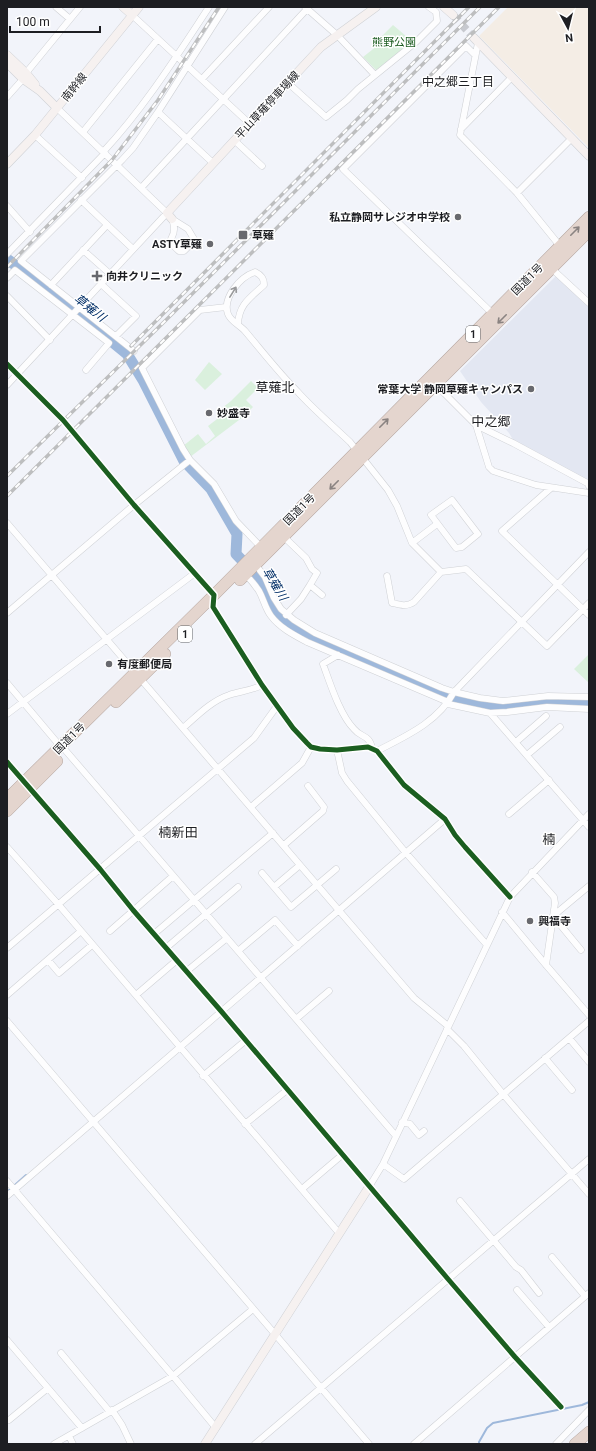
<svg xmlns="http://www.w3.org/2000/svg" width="596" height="1451" font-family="Roboto,'Noto Sans JP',sans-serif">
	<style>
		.industrial { fill: #f4ede5 }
		.built { fill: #e3e7f2 }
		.green { fill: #daf0dd }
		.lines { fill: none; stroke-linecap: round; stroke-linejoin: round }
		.stream { stroke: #9eb8db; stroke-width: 2 }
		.river { stroke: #9eb8db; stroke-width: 11 }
		.secondary-tunnel { stroke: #c7c9cf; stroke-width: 8; stroke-dasharray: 8 4; stroke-linecap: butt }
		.street-casing { stroke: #cfd1d5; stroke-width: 7 }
		.secondary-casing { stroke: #cfd1d5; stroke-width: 9 }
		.highway-casing { stroke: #b4a59f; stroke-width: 12 }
		.street { stroke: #fdfdfe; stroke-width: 6 }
		.secondary { stroke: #f6f1f0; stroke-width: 8 }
		.highway { stroke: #e4d5ce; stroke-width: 11 }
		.rail-casing { stroke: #bdbebf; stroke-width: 3.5 }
		.rail { stroke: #fff; stroke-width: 2; stroke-dasharray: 6; stroke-linecap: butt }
		.cycleway-casing { stroke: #fff; stroke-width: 8 }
		.cycleway { stroke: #1b5e20; stroke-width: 5 }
		.oneway { stroke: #8a8381 }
		.oneway2 { stroke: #98999b }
		.poi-dot { fill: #68696e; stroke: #fff; stroke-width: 1.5 }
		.labels { text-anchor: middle; stroke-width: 3; stroke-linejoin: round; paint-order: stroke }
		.shield { fill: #fff; stroke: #616264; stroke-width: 1 }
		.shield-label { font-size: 10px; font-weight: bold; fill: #1d1e22 }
		.park-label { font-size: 11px; fill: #1b5b20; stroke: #fff }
		.street-label { font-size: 11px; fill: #1d1e22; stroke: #fff }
		.poi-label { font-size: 11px; font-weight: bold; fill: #1d1e22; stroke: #fff; text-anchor: start }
		.neighbourhood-label { font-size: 12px; fill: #1d1e22; stroke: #fff }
		.water-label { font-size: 12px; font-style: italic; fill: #002e67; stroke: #fff }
		.quarter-label { font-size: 13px; fill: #1d1e22; stroke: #fff }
	</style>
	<rect width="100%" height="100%" fill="#f2f4fa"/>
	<!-- industrial -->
	<path class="industrial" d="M508,7H589V148L479,36Z"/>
	<!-- built -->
	<path class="built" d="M556,276L589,306V482L515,443L509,433L481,402L460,371Z"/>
	<!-- green -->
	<path class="green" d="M393,25L413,42L377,71L363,57L382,42V36Z
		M209,362L222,374L205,390L195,380Z
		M251,381L258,388L246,400L253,407L243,417L190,457L183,446L198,434L206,444L215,436L208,426L225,413L222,408L231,401Z
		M589,654V683L574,669Z"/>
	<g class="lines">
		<!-- stream -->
		<path class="stream" d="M7,1192L26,1175
			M479,1444V1442L487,1428L493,1423L582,1405L589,1402"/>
		<!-- river -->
		<path class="river" d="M7,259L49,290L127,354L143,380L184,461L211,489L237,534L236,554L256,575L264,588L272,606L284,621L313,638L436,691L458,699L491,706L550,701L589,705"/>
		<!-- secondary-tunnel -->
		<path class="secondary-tunnel" d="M453,15L474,38"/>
		<defs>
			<path id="street" d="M56,7L70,19
				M305,7L337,35L375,75
				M132,15L250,124
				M478,43L460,135L517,193L560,246
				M475,55L466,46L343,169L493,314
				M26,73L80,7
				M202,79L269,7
				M288,83L326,117L347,100L358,89L416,42L437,21L436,12L429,7
				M7,97L23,79
				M158,112L225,7
				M461,129L512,77
				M83,132L158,39
				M35,135L82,178
				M234,140L262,166
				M103,152C144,108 176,57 209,7
				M141,188L307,9
				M517,193L571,139
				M81,200L133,249
				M7,206L30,232
				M172,219L188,229L194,239L192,243L184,251H179C163,237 175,241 174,228C174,226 173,222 172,219Z
				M83,250L110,274
				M7,254L105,153
				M550,267L589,303
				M7,278L15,270L109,343L86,370
				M101,284L136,316L116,336
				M51,285L107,225
				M7,296L50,340
				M226,307L200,310L142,368L183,449L190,460L214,484L236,521L261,547
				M238,324C239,304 250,298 264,285C264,278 261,275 255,272C240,277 222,298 228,314C231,322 240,325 245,331C262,351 278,372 297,391C313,409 332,425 350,442L388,490L397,506L412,543L441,572L466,569L547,646L589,603
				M134,351L21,261L122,160L133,148L158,112L213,163
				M7,364L63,420L134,505L214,595L213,607L262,685L293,728L307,743L311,747L320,749L337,750L368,747L377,751L404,785L445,819L455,835L465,847L510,897
				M7,385L167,213L57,108
				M436,385L476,425L489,467L493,471L536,485L589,493
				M476,425L513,443L589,484V486
				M551,488L502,531L589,615
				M452,500L478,534L462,547L456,548L431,515Z
				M7,523L414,998L448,1026
				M283,536L306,558L312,569L317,573L310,585L322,595
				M412,543L437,524
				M255,564L265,577L274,598L281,609L294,620L315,633L442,688L454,692L480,698L503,701L548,696L589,697
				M245,574C250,579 255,585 259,591C264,600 265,608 271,616C280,628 294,635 307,642L448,702
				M387,576L392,603C400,605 407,607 414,602L441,572
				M7,613L134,505L190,460
				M286,615L301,599L310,585
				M338,655L323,664C330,683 340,715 354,729C361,738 369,734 372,748
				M7,683L60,746
				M448,704L490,713L589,827
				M490,713L507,712L547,707L589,709
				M7,714L195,573
				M183,728C197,716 211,701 229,695C240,691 251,691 262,685
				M516,742L546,716
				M337,750L342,773L347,781L406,853L487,945
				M66,751L238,951L396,1136
				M377,751C406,736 438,722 454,692L589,552
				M527,755L560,727
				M7,762L100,869L133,910L221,1011L448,1279L515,1357L561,1407
				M251,807L302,763L311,747
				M509,814L549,780
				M284,845L323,811L324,807L308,786
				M7,847L58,904L339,1233
				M532,872L554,897L555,903L546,965
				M262,873L291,907L336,869
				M274,887L300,865
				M502,912L546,965L589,1015
				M110,931L173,876
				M154,934L273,833
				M7,948L254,738L277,706
				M166,948L238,887
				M581,950L553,916L589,886
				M238,951L275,920L298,946
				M48,960L59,973L92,945
				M187,971L227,938
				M7,995L81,931
				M136,995L177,960
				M296,1019L329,991
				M7,1021L369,1444
				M447,1029L464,1046L503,1094L589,1194
				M569,1038L589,1062
				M545,1058L572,1090
				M203,1076L245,1041
				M402,1122L410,1124L419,1135L424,1131
				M245,1124L287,1090
				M383,1164L404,1179L589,1021
				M7,1181L173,1376L216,1428
				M369,1187L383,1164L510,897L589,814
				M302,1189L342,1155
				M7,1196L445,819
				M460,1201L516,1267L521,1270L539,1293
				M552,1257L585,1296
				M517,1290L549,1327
				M7,1340L82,1428
				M61,1353L110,1412
				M112,1410L122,1425L131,1444
				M9,1420L48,1388
				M69,1436L73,1444
				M54,1444L173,1376L253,1309
				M255,1444L589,1159
				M414,1444L589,1293
				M556,1444L589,1410"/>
			<path id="secondary" d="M123,7L132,15
				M444,7L453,15
				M474,38L589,156
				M7,55L26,73L35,84
				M7,63L23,79L40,91L57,108
				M7,164L35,135L139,7
				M172,219L167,213L321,47L376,7
				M205,1444L369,1187"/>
			<path id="highway" d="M240,580L589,231
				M116,702L165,654
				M7,799L214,595L589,217
				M7,811L57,761
				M575,1444L589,1432"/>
		</defs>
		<!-- street casing -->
		<use href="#street" class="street-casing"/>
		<!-- secondary casing -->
		<use href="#secondary" class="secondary-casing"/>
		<!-- highway casing -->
		<use href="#highway" class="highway-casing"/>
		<!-- street -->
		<use href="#street" class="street"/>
		<!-- secondary -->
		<use href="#secondary" class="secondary"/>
		<!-- highway -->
		<use href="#highway" class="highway"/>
		<defs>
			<path id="rail" d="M7,267L112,160L158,100L219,7
				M131,346L469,7
				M7,476L164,322L480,7
				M7,496L499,7"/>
		</defs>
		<!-- rail casing -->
		<use href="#rail" class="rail-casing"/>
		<!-- rail -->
		<use href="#rail" class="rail"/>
		<defs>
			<path id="cycleway" d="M7,364L63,420L134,505L214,595L213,607L262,685L293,728L307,743L311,747L320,749L337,750L368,747L377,751L404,785L445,819L455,835L465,847L510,897
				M7,762L100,869L133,910L221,1011L448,1279L515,1357L561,1407"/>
		</defs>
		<!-- cycleway casing -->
		<use href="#cycleway" class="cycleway-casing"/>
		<!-- cycleway -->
		<use href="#cycleway" class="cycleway"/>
	</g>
	<!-- one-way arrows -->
	<defs><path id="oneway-shaft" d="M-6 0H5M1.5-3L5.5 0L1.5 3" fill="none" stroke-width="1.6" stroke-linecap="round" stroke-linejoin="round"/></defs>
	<g class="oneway">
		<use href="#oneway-shaft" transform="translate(575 231) rotate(-45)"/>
		<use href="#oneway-shaft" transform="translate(502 319) rotate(135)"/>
		<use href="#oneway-shaft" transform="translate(384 423) rotate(-45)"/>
		<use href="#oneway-shaft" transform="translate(334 485) rotate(135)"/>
	</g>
	<use class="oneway2" href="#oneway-shaft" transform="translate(233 292) rotate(-58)"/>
	<!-- markers -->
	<g class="poi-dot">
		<circle cx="458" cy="217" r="4"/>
		<rect x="238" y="230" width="10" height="10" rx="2"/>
		<circle cx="210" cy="244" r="4"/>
		<path d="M95 270h4v4h4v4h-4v4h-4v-4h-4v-4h4z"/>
		<circle cx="531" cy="389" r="4"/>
		<circle cx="209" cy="413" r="4"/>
		<circle cx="109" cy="664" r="4"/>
		<circle cx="530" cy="921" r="4"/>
	</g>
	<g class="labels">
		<!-- shield labels -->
		<g class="shield">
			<rect x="466" y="326" width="14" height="16" rx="3"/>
			<rect x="178" y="626" width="14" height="16" rx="3"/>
		</g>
		<g class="shield-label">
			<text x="473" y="338">1</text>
			<text x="185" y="638">1</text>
		</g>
		<!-- park labels -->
		<g class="park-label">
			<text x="394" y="46">熊野公園</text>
		</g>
		<!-- street labels -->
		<g class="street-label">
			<text transform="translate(74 87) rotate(-51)" y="4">南幹線</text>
			<text transform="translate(267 105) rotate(-47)" y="4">平山草薙停車場線</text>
			<text transform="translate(527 279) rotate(-45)" y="4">国道1号</text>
			<text transform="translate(299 509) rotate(-45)" y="4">国道1号</text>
			<text transform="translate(69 738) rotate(-45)" y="4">国道1号</text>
		</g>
		<!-- poi labels -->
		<g class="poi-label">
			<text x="450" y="221" text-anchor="end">私立静岡サレジオ中学校</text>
			<text x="252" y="239">草薙</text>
			<text x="202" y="248" text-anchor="end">ASTY草薙</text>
			<text x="106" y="280">向井クリニック</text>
			<text x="523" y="393" text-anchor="end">常葉大学 静岡草薙キャンパス</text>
			<text x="217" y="417">妙盛寺</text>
			<text x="117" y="668">有度郵便局</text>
			<text x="538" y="925">興福寺</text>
		</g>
		<!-- neighbourhood labels -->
		<g class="neighbourhood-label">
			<text x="458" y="86">中之郷三丁目</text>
		</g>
		<!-- water labels -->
		<g class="water-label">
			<text transform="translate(90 308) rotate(38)" y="4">草薙川</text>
			<text transform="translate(275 584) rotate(59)" y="4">草薙川</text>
		</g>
		<!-- quarter labels -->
		<g class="quarter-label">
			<text x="275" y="392">草薙北</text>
			<text x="491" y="426">中之郷</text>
			<text x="178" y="837">楠新田</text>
			<text x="549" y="844">楠</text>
		</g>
	</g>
	<!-- border -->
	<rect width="596" height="1451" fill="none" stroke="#1d1e22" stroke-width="16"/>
	<!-- north arrow -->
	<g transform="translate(568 28) rotate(173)" stroke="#ffffff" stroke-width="3" paint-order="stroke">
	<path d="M0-3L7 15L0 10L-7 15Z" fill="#1d1e22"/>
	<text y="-6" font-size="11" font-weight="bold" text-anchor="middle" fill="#1d1e22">N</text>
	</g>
	<!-- scale -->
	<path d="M10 26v6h90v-6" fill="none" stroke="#1d1e22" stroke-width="2"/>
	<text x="16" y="26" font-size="12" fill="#1d1e22" stroke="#ffffff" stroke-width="3" paint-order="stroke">100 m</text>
</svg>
